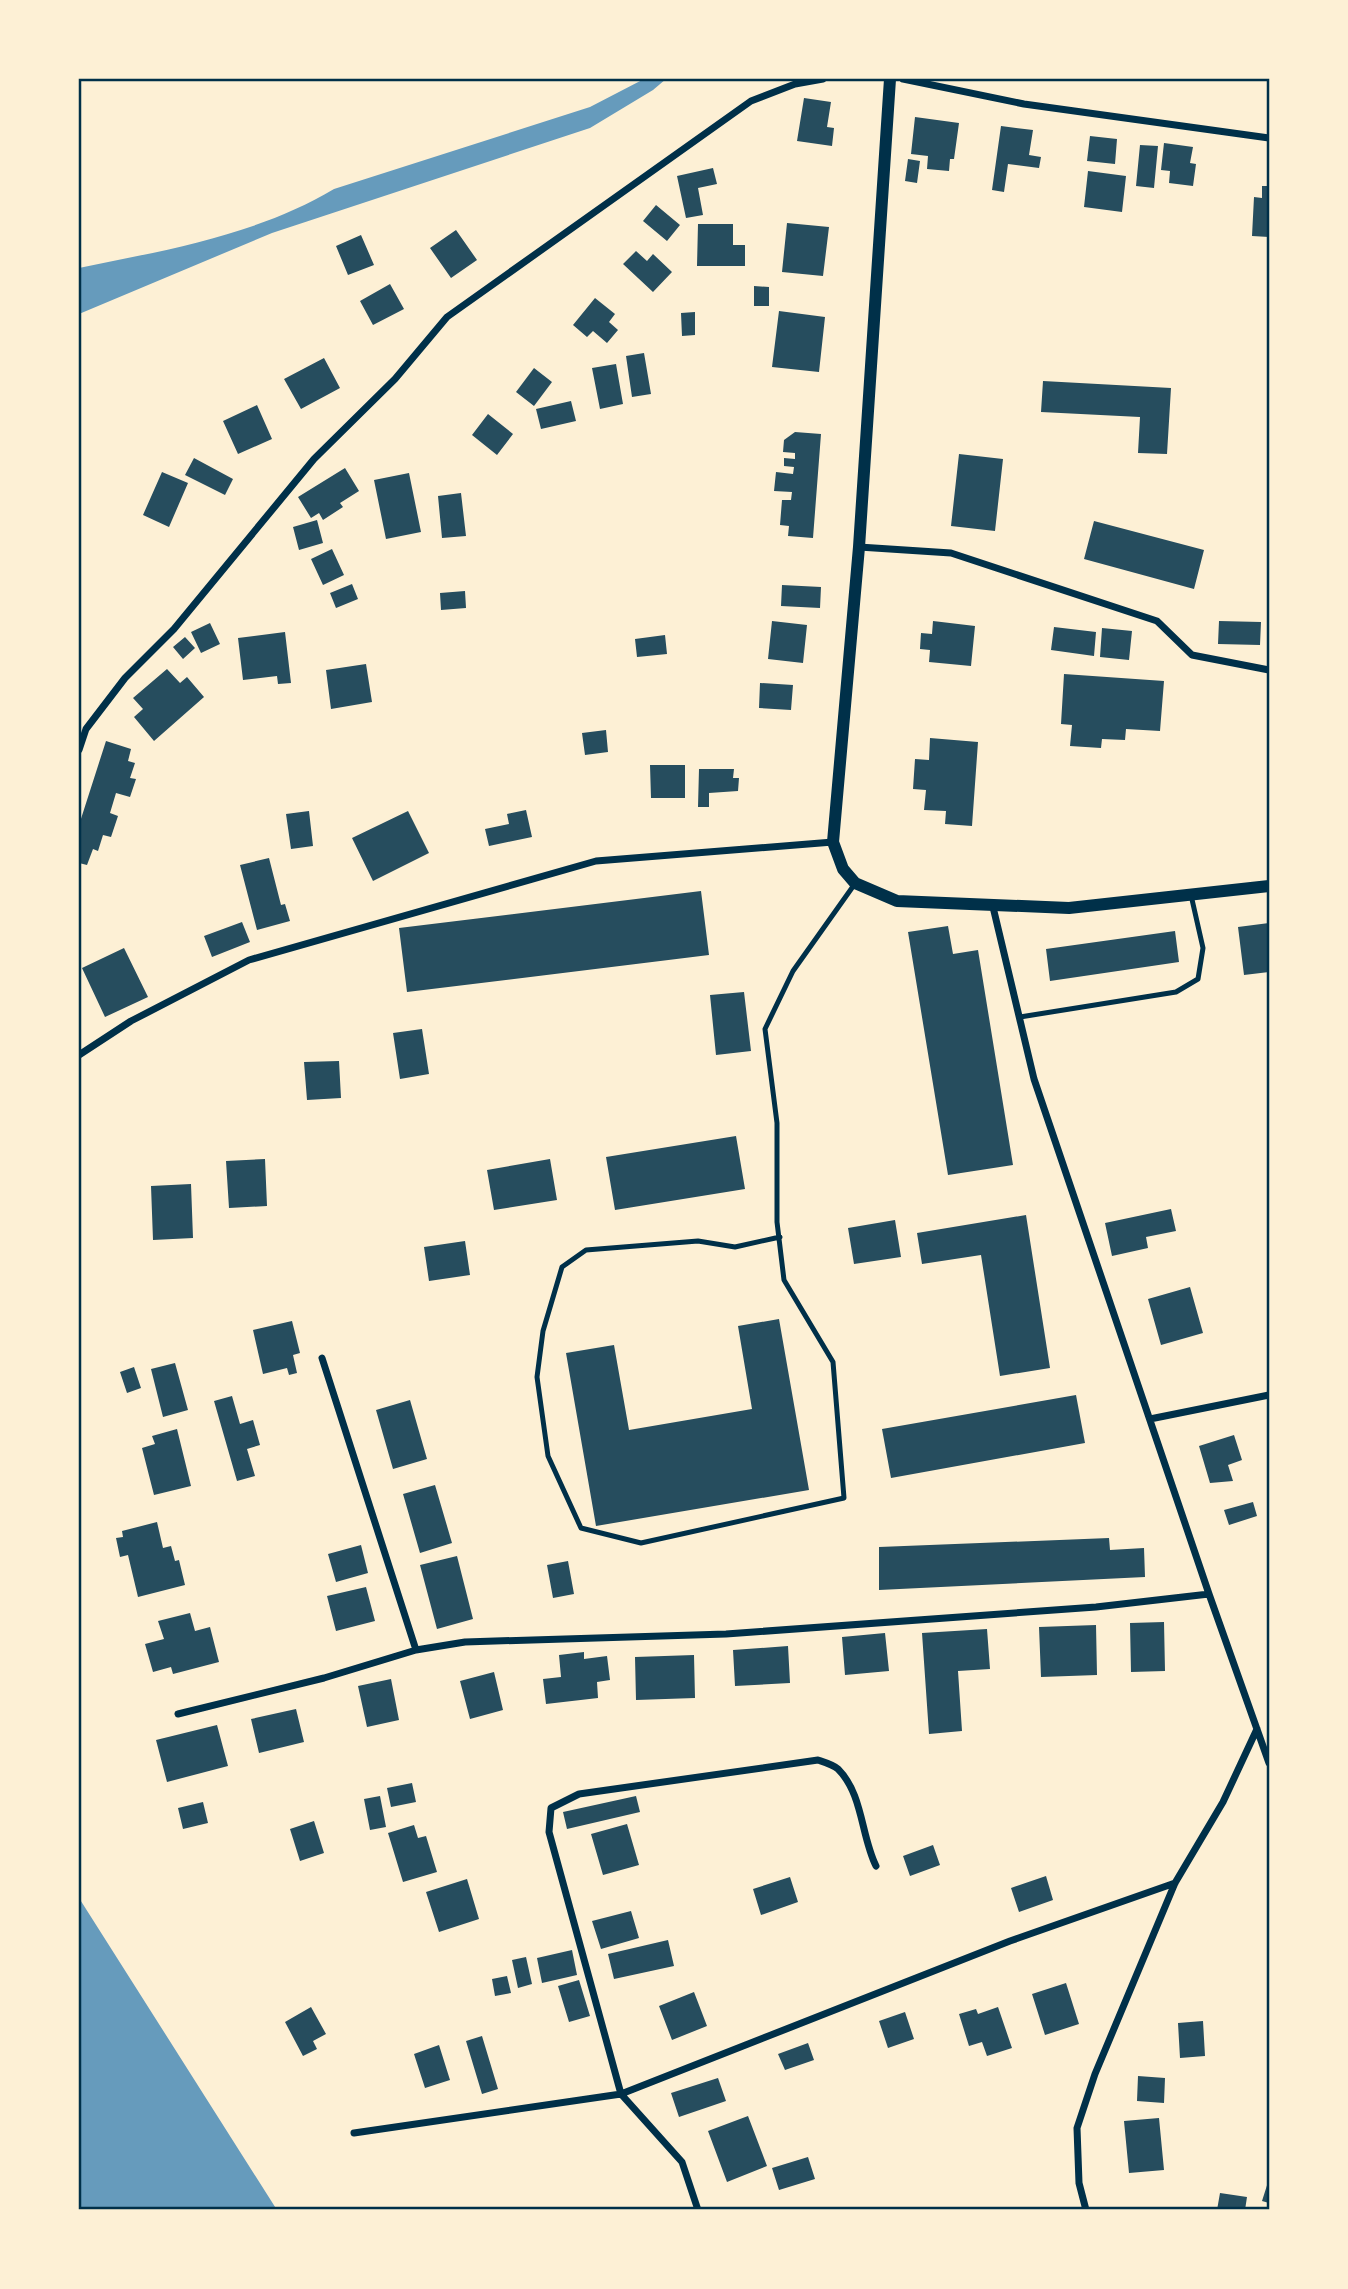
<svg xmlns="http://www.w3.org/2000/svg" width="1348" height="2289" font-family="Ubuntu,sans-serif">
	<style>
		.water { fill: #669bbc }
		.building { fill: #264d5e }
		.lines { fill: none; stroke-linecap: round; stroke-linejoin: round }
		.service { stroke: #003049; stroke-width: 5 }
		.minor { stroke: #003049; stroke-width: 7 }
		.tertiary { stroke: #003049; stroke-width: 12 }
		.neatline { fill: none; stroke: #003049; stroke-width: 2.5 }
	</style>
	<rect width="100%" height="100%" fill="#fdf0d5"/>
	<!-- water -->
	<path class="water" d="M644,79H666L653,90L590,128L272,233L79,314V268C166,250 257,235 334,189L590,107Z
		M79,1898L277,2210H79Z"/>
	<!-- building -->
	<path class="building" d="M804,98L831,102L827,127L834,128L832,146L797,141Z
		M915,117L959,123L954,159H950L949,171L927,169L928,156L911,154Z
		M1001,126L1033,130L1029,155L1041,157L1039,168L1008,164L1004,192L992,190Z
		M1090,136L1117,139L1115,164L1087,161Z
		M1164,143L1193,147L1190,163L1196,164L1193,186L1169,183L1170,171L1161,170Z
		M1140,145L1158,146L1154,188L1136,186Z
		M908,159L920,161L917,183L905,181Z
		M713,168L717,184L698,188L703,215L686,218L677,176Z
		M1088,171L1126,176L1122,212L1084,207Z
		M1262,186H1269V237L1252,236L1254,197L1262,198Z
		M656,205L680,225L667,241L643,221Z
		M787,223L829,227L823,276L782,272Z
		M698,224H733V245H745V266H697Z
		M456,230L477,260L451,278L430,248Z
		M361,235L374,265L348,275L336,246Z
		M636,251L647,261L653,254L672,272L653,292L623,264Z
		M390,284L404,309L373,325L360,301Z
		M754,286L769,287V306H754Z
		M595,298L615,314L609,322L618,330L607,343L593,331L587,337L573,325Z
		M779,311L825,317L819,372L772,367Z
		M695,312V335L682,336L681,313Z
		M644,353L651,394L632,397L626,356Z
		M324,358L340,388L301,409L284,379Z
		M616,364L623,404L600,409L592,368Z
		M534,368L552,382L534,406L516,392Z
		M1043,381L1171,388L1167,454L1138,453L1140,417L1041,412Z
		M571,401L576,421L541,429L536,409Z
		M257,405L272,439L238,454L223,421Z
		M488,414L513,434L497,455L472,435Z
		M795,432L821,434L813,538L788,536L789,526L780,525L782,500H791L792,492L774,491L776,472L793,474L794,467L784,466V458L795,459V453L783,452L784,440Z
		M959,454L1003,459L995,531L951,526Z
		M194,458L233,479L225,495L185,475Z
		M345,468L359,491L340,503L343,507L323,520L319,513L311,518L298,497Z
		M162,472L188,483L169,527L143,515Z
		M409,473L421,532L386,539L374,480Z
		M461,493L466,536L442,538L438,496Z
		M317,520L323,543L299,550L293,527Z
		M1094,521L1204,550L1194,589L1084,559Z
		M332,549L344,575L323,585L311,559Z
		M352,584L358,599L336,608L330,593Z
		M782,585L821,587L820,608L781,606Z
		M465,591L466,608L441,610L440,593Z
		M772,621L807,625L803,663L768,659Z
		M933,621L975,626L971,666L929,662L930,650L920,649L921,633L932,634Z
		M1219,621L1261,622L1260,645L1218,644Z
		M210,623L220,644L201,653L191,632Z
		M1054,627L1096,632L1094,656L1051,650Z
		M1102,628L1132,631L1129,660L1100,657Z
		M285,632L291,683L278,684L277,676L243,680L238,638Z
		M665,635L667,654L637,657L635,639Z
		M185,637L195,648L183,659L173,647Z
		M366,664L372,702L331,709L326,670Z
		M167,669L180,683L187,677L204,697L154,741L134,717L143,709L133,698Z
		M1064,674L1164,681L1160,731L1126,729L1125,740L1102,739L1101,748L1070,746L1072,725L1061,724Z
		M760,683L793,685L791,710L759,708Z
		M606,730L608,752L585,755L582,733Z
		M930,738L978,742L972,826L945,824L946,811L924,810L926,790L913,789L915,759L929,760Z
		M106,741L131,749L128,761L135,763L130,778L136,779L130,797L116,793L110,813L118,816L111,837L103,835L98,851L93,849L87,865L79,863V825Z
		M650,765H685V798H651Z
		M699,769H734L733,778H739L738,791L709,793V807H698Z
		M526,810L532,837L489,846L485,829L509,824L507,814Z
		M309,811L313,846L291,849L286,814Z
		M408,811L429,853L373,881L352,838Z
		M269,858L281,905L285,904L290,921L257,930L240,865Z
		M701,891L709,955L407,992L399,928Z
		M242,922L250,942L212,957L204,936Z
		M1269,923V972L1244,975L1238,927Z
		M948,926L953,954L978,950L1013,1165L948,1175L908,932Z
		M1175,931L1179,962L1050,981L1046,949Z
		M124,948L148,997L105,1017L82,968Z
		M744,992L751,1051L716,1055L710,995Z
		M422,1029L429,1074L400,1079L393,1033Z
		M339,1061L341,1098L307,1100L304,1062Z
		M736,1136L745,1189L615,1210L606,1157Z
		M265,1159L267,1206L229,1208L226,1161Z
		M550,1159L557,1200L494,1210L487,1170Z
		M191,1184L193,1238L153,1240L151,1186Z
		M1171,1209L1176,1231L1146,1237L1148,1248L1112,1256L1105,1223Z
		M1026,1215L1050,1368L1000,1376L981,1255L922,1264L917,1233Z
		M895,1220L901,1257L854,1264L848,1228Z
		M465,1241L470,1275L429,1281L424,1247Z
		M1190,1287L1203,1333L1161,1345L1148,1299Z
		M779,1319L809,1490L596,1526L566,1353L614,1345L629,1430L752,1409L738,1326Z
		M292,1321L300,1353L293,1355L297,1373L289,1375L287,1368L263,1374L253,1330Z
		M175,1363L188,1410L163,1417L151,1369Z
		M134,1367L141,1388L127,1393L120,1372Z
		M1076,1395L1085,1443L891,1478L882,1429Z
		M232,1396L240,1424L253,1420L260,1445L247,1449L255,1476L237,1481L214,1401Z
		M410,1400L427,1459L393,1469L376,1410Z
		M177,1429L191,1486L154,1495L142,1448L155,1444L152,1436Z
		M1234,1435L1242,1460L1228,1465L1233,1481L1210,1483L1199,1446Z
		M435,1485L452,1543L420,1553L403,1494Z
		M1253,1502L1257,1516L1229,1525L1224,1510Z
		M157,1522L163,1548L171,1546L175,1561L179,1560L185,1585L138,1597L128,1555L120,1557L116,1538L123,1537L122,1531Z
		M1109,1538L1110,1550L1144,1548L1145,1577L879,1590V1547Z
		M361,1545L368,1573L336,1582L328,1554Z
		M457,1556L473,1619L437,1629L420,1565Z
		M568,1561L574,1594L553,1598L547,1565Z
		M366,1587L375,1621L336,1631L327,1596Z
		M190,1613L195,1631L210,1627L219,1662L173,1674L171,1667L153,1672L145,1644L164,1639L158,1621Z
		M1164,1622L1165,1671L1131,1672L1130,1623Z
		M1096,1625L1097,1675L1041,1677L1039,1627Z
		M987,1629L990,1669L958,1671L962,1731L929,1734L922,1633Z
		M885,1633L889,1671L845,1675L842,1637Z
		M788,1646L790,1683L735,1686L733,1650Z
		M584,1652V1659L607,1656L610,1680L597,1682L598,1698L546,1704L543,1679L561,1677L559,1655Z
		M694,1655L695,1698L636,1700L635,1657Z
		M494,1672L503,1710L470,1719L460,1681Z
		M391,1679L399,1720L367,1727L358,1686Z
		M296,1709L304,1742L259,1753L251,1719Z
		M217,1725L228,1766L167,1782L156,1740Z
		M412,1783L416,1802L391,1807L387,1788Z
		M380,1796L386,1827L370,1830L364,1799Z
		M636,1796L640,1812L567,1829L563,1812Z
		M203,1802L208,1823L183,1829L178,1808Z
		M314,1821L324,1853L300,1861L290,1829Z
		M627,1824L639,1865L603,1875L591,1834Z
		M414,1825L418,1838L426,1836L437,1872L403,1882L388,1833Z
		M933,1845L940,1865L910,1876L903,1856Z
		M1046,1876L1053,1900L1019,1912L1011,1888Z
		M790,1877L798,1902L761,1915L753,1889Z
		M467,1879L479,1919L439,1932L426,1892Z
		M631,1911L639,1938L601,1949L592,1921Z
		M668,1940L674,1966L614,1979L608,1954Z
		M572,1950L577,1975L542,1983L537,1958Z
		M526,1957L532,1984L518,1988L512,1960Z
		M507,1976L511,1993L495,1996L492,1979Z
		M579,1980L590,2016L569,2022L558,1986Z
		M1066,1983L1079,2024L1045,2035L1032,1994Z
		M694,1992L707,2026L672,2040L659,2006Z
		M311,2007L326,2034L313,2041L317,2049L303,2056L285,2022Z
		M998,2007L1012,2048L987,2056L982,2042L969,2046L959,2014L976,2009L978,2014Z
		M905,2012L914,2039L888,2048L879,2021Z
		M1203,2021L1205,2056L1180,2058L1178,2023Z
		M482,2036L498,2089L482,2094L466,2041Z
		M808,2043L814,2060L785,2070L778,2054Z
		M439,2045L450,2080L425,2088L414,2054Z
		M1138,2076L1165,2078L1164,2103L1137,2101Z
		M718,2078L726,2101L679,2117L671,2093Z
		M748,2116L767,2166L727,2182L708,2131Z
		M1159,2118L1164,2170L1129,2173L1124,2121Z
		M808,2157L815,2179L779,2190L772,2168Z
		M1269,2179V2203L1262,2201Z
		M1220,2193L1247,2197L1245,2210H1217Z"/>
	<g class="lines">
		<!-- service -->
		<path class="service" d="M1020,1017L1176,992L1198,979L1203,948L1191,895
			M780,1237L735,1247L698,1241L586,1250L562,1267L543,1331L537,1377L548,1456L581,1528L641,1543L844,1498L833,1362L784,1280L777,1222V1123L765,1029L793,971L854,885"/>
		<!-- minor -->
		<path class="minor" d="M903,79L1024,104L1269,138
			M859,547L951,553L1157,621L1192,655L1269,670
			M79,750L86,729L125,678L174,629L314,459L395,379L447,317L751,101L795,84L823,79
			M993,907L1034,1079L1209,1594L1269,1763
			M79,1055L131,1021L249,960L596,861L833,842
			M322,1358L416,1650
			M1150,1419L1269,1395
			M178,1714L324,1678L416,1650L465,1642L726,1634L1096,1607L1209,1594
			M876,1866C861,1836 863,1794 838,1769C834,1765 824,1762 818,1760L579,1794L551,1808L549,1832L621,2094L1010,1941L1175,1883
			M354,2133L621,2094L682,2162L698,2210
			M1086,2210L1079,2183L1077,2128L1095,2074L1175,1883L1223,1802L1257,1729"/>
		<!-- tertiary -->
		<path class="tertiary" d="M890,79L859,547L833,842L843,869L855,883L897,901L1069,908L1269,886"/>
	</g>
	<!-- border -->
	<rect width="1348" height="2289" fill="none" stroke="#fdf0d5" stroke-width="161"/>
	<rect x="80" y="80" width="1188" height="2128" class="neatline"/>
</svg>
